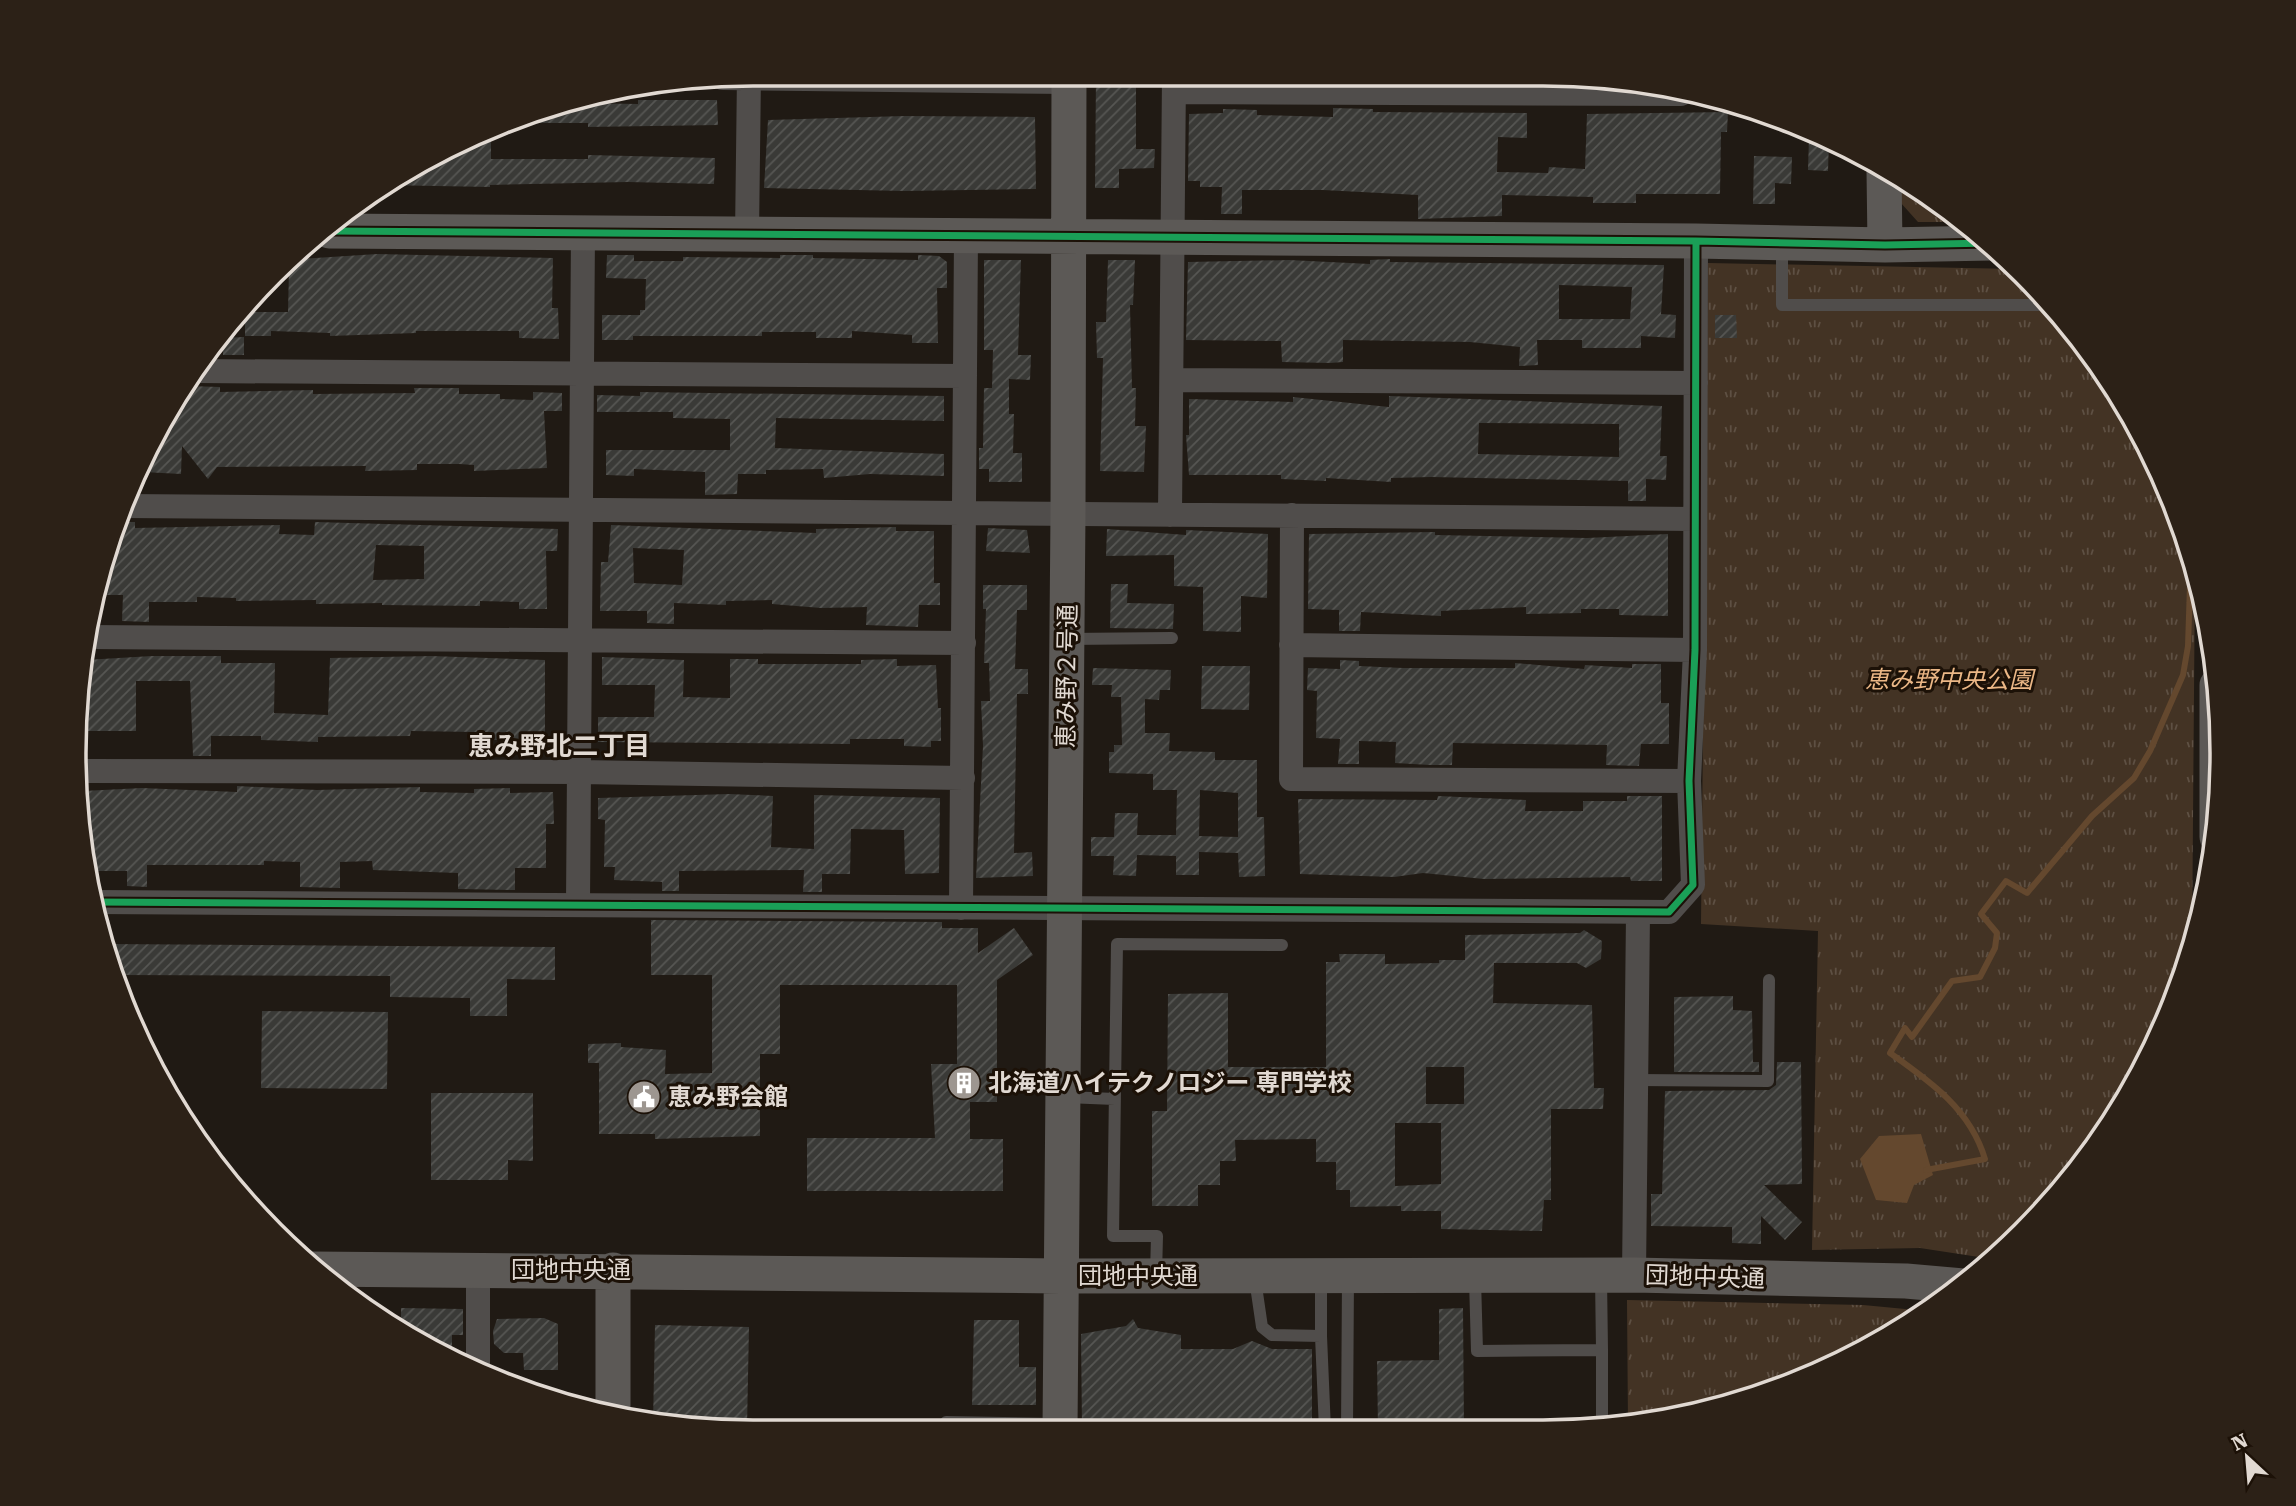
<svg xmlns="http://www.w3.org/2000/svg" width="2296" height="1506" font-family="'Roboto Serif','Noto Sans JP',serif">
	<style>
		.park { fill: url(#park-tufts) }
		.water { fill: #64482e }
		.lines { fill: none; stroke-linecap: round; stroke-linejoin: round }
		.stream { stroke: #64482e; stroke-width: 6 }
		.building { fill: url(#building-hatch); fill-rule: evenodd }
		.lane { stroke: #504d4b; stroke-width: 12 }
		.street { stroke: #504d4b; stroke-width: 24 }
		.secondary { stroke: #5c5956; stroke-width: 35 }
		.cycleway-casing { stroke: #1c1107; stroke-width: 11 }
		.cycleway { stroke: #1a9f57; stroke-width: 7 }
		.labels { text-anchor: middle; stroke-width: 6; stroke-linejoin: round; paint-order: stroke }
		.street-label { font-size: 24px; fill: #e1d9d2; stroke: #1c1107 }
		.park-label { font-size: 24px; font-style: italic; fill: #ebb786; stroke: #1c1107 }
		.poi-label { font-size: 24px; font-weight: bold; fill: #e1d9d2; stroke: #1c1107; text-anchor: start }
		.neighbourhood-label { font-size: 26px; font-weight: bold; fill: #e1d9d2; stroke: #1c1107 }
		.rim { fill: none; stroke: #e1d9d2; stroke-width: 3.5 }
	</style>
	<defs>
		<pattern id="park-tufts" width="24" height="20" patternUnits="userSpaceOnUse" patternTransform="scale(1.75)"><rect width="24" height="20" fill="#433324"/><path d="M3 7l-1-3M5 7V3M7 7l1-3M15 17l-1-3M17 17v-4M19 17l1-3" fill="none" stroke="#5e5043"/></pattern>
		<pattern id="building-hatch" width="6" height="6" patternUnits="userSpaceOnUse" patternTransform="scale(1.75)"><rect width="6" height="6" fill="#3a3a37"/><path d="M-1 1l2-2M0 6l6-6M5 7l2-2" fill="none" stroke="#565653"/></pattern>
	</defs>
	<rect width="100%" height="100%" fill="#201a14"/>
	<!-- park -->
	<path class="park" d="M1892,176L1961,222H1918L1892,193Z
		M1708,263L2016,269L2082,339L2152,452L2195,566L2192,946C2173,1030 2110,1133 2055,1200C2037,1221 2013,1240 1992,1259L1920,1248L1812,1250L1818,931L1701,924Z
		M1627,1300L1863,1305L1926,1311L1844,1362L1718,1409L1628,1424Z"/>
	<!-- water -->
	<path class="water" d="M1921,1134L1933,1175L1914,1185L1907,1203L1876,1200L1860,1159L1879,1136Z"/>
	<g class="lines">
		<!-- stream -->
		<path class="stream" d="M1926,1170L1985,1159C1970,1109 1931,1082 1890,1053L1905,1028L1912,1037L1952,981L1980,977L1995,948L1997,933L1981,914L2006,881L2027,893L2092,816L2134,778L2150,751L2183,675L2188,646L2191,555"/>
	</g>
	<!-- building -->
	<path class="building" d="M1096,76H1136V149H1155L1154,168L1119,169V188H1095Z
		M638,100H717L718,125L588,127V123H512L535,109L577,103L638,104Z
		M1333,108L1373,109V112L1527,113V138L1498,137L1497,172L1548,173L1549,167L1585,169L1587,114L1728,112L1727,132H1721L1720,194H1636V203H1593V197L1502,195V216L1418,219V195L1323,190H1242V214H1221L1222,187H1200V181H1188L1189,114L1223,113V109L1257,110V115L1333,117Z
		M904,116L1035,117L1036,189L904,191L764,188L768,120Z
		M491,131V159H588V155L715,158L714,184L628,182L490,185V187L382,185Z
		M1809,137L1829,139L1828,171L1808,170Z
		M1754,156L1792,157L1791,184L1775,183V204H1753Z
		M377,254L553,258L552,308H558L559,339L519,338V331H416V333L330,336V333L271,331V336H245V312H288L289,269L300,259Z
		M607,255H634V261H683V257L780,258V255H813V258L918,260V255L939,256L947,262V288H937L938,343H912V335L852,331V338H816V332H762V336H633V340H602V315H640V310H645L646,279L606,278Z
		M1390,259V262L1664,265L1661,314L1676,315L1675,338L1641,336V348H1582V340H1537L1538,365L1519,366L1520,347L1470,342L1343,340V362L1330,363L1282,362L1281,341L1186,340L1188,262L1289,260L1370,264V260ZM1559,285L1632,287L1630,319H1559Z
		M984,260H1021L1018,355H1031L1030,380L1009,379V414H1014L1013,453H1022V482H989V469H979V448H983L984,388H992L993,350H984Z
		M1108,260H1135L1133,305H1130L1132,388H1136L1135,426H1146L1144,472L1100,471L1103,358H1097L1096,322H1106Z
		M1715,315H1736L1737,338H1715Z
		M244,337V355H223V338Z
		M189,386L220,387V392L313,390V394L415,393L414,388H459V394H500V399L533,400V392L562,393V411H544L547,468L474,471V465L459,464H417V470L365,471L366,466L217,467L208,479L182,446L181,474L143,472Z
		M640,392L944,396V421L776,418L775,448L944,454V476L870,474L824,478L823,469L766,470V474H738L737,494L705,495V472L634,469V476L606,475V450H730V419L673,418V412H597V395L640,396Z
		M1389,396L1662,406L1660,456H1667L1666,480L1646,479V501H1628V481L1431,477L1391,478V482L1326,478V481L1281,479V475H1189L1186,435H1189V399L1293,402V397L1389,407ZM1479,423L1619,424V457L1478,454Z
		M116,522H135V528L280,525L279,534L314,535L315,522L558,529L557,551H546L547,609H519V602L480,601V606L382,605V603L316,604V600L236,601V598L197,597V602H149V622L122,621L123,595H98L102,574H107L108,544ZM376,545L424,546V579L373,580Z
		M611,525L816,533V529L896,527V531H934V583H940V605H919L918,627L866,625L867,607L821,608L772,604V600L726,601V605L674,603V624L647,623V611H600L601,562H608ZM633,548L684,550L682,585L634,583Z
		M988,528L1027,530L1030,553L986,551Z
		M1107,529L1186,535V530L1268,534L1267,598L1241,596V632L1203,631V587L1174,586V555L1106,556Z
		M1435,532V535L1587,538L1668,534V616L1619,615V609H1581V613L1526,614V607L1441,611V616L1361,612L1360,631H1339V610L1308,609L1309,534Z
		M1111,584H1128L1127,603L1174,604L1173,629L1110,628Z
		M983,585H1027V610H1017L1015,669H1028V694H1017L1014,853L1032,852L1033,876L976,878L983,746L981,701H990L989,663H984L986,609H983Z
		M152,656H221V663H275L274,713L328,715L330,658L431,656L545,660V740H474V732L411,731L410,736L318,737V742L261,740V736H211V756H193L190,681H136V731H77L75,709L85,660Z
		M602,657L684,660L683,697L730,698V659H758V664H861V660L897,659V666L936,665L938,708H941V741H931V747L904,746V739H850V744L598,742V717H654L655,685H602Z
		M1340,660L1359,661V666L1403,668H1515V663L1584,669L1585,665L1632,668V664H1661V703H1669V744H1641L1639,766L1606,765L1607,745L1453,743L1452,765H1430L1395,763L1396,742L1359,741V764H1338L1340,739L1316,738L1317,691L1307,690L1308,668L1340,669Z
		M1202,666H1250L1249,710L1201,709Z
		M1093,668L1171,670L1170,690H1160L1159,700L1145,699V733H1170L1169,751L1215,752V760H1257V817H1264L1265,876L1239,877L1238,853L1199,852V875H1176V856L1137,855L1136,876L1113,875L1114,856H1091V837H1114L1115,813H1138L1137,835H1176L1177,790H1153V774L1109,773V752H1114V745H1122L1121,697H1111L1112,685H1092ZM1200,790L1238,793V837L1199,836Z
		M237,786L317,790L420,787V792L474,793V789L510,788V793L553,792L554,824H546V868H515V890L458,889V873L373,870L372,861L340,862V888L300,887V862L264,861V865H147V887L127,886V871H91L83,791L142,788L237,792Z
		M729,794L773,796L771,847L814,849V795L940,798L939,873L905,874L904,830L851,829L850,874H822V892H803L804,870L679,871V891H662V882L614,880L615,867H604L605,820L598,819V798Z
		M1438,796L1526,800L1525,811H1583V801H1627V796H1662V881H1631L1630,877L1484,879L1423,873L1394,877L1300,874L1298,799L1437,800Z
		M651,920L942,922V928H978V953L1014,928L1033,955L997,980V1102H970V1139H1003V1191H807V1138H935L931,1064H957V985H780V1054H760V1136L655,1139V1134H599V1063H588V1044L621,1043V1047L666,1050L665,1074L712,1073V975H651Z
		M1584,930L1602,941L1601,959L1586,968L1577,963H1494L1493,1003L1592,1005L1594,1088H1604L1603,1109H1551V1200H1544L1542,1231L1441,1229V1211H1401V1206L1350,1207V1190H1336V1162H1316V1139L1235,1140L1236,1161H1220V1185H1198V1206H1152V1111H1167L1168,994L1228,993V1067H1326V962H1340L1339,954H1385V964L1439,963V960H1465V935L1580,933ZM1426,1067H1464V1104H1426ZM1395,1123H1441V1184L1395,1186Z
		M104,944L555,947V980L507,979V1016H470V998L390,997V976L118,975Z
		M1733,996V1010L1752,1011L1753,1062H1759V1072H1674V997Z
		M262,1011L388,1012L387,1089L261,1088Z
		M1777,1062H1801L1802,1184L1764,1185L1802,1222L1785,1240L1761,1216V1244L1732,1243V1227L1651,1226V1194H1662L1665,1091L1769,1090L1776,1085Z
		M431,1093H533V1161L508,1160V1180H431Z
		M401,1308L463,1309V1335H452V1355L401,1323Z
		M1463,1308L1464,1430H1378L1377,1361L1439,1360V1309Z
		M544,1318L558,1324V1370H524L523,1353H504L494,1344L493,1331L497,1319Z
		M1133,1319L1138,1328L1181,1335V1349H1233L1252,1341L1272,1349H1312V1430L1082,1429L1081,1334L1126,1326Z
		M974,1320H1019V1367H1036V1405H972Z
		M655,1325L749,1327L747,1427H665L653,1423Z"/>
	<g class="lines">
		<!-- lane -->
		<path class="lane" d="M1782,246V305H2050
			M1067,639L1172,638
			M1636,1080L1768,1081L1769,980
			M1066,1097L1115,1099
			M1156,1275L1157,1236H1113L1117,944L1282,945
			M1255,1279L1262,1327L1272,1335L1321,1336V1279
			M1475,1279L1477,1351L1602,1350L1601,1278
			M1321,1336L1325,1430
			M1602,1350V1418
			M946,1422L1056,1424
			M1347,1430L1348,1276"/>
		<!-- street -->
		<path class="street" d="M723,78L1068,82
			M1174,92L1681,94
			M747,235L749,74
			M197,371L965,376
			M1172,380L1696,383
			M125,506L1695,519
			M1170,515L1174,76
			M1292,515L1291,779L1689,781
			M89,637L964,643
			M1291,645L1695,650
			M81,771L579,772L963,778
			M94,902L1669,912L1693,885L1689,781L1695,650L1696,241
			M578,903L583,233
			M961,908L966,236
			M1634,1275L1638,914
			M478,1371V1270"/>
		<!-- secondary -->
		<path class="secondary" d="M1884,171L1885,245
			M329,231L1696,241L1885,245L1992,243
			M2217,837V685
			M313,1269L1061,1276L1634,1275L1906,1281L1963,1286
			M613,1413V1270
			M1060,1429L1068,513L1069,76"/>
		<defs>
			<path id="cycleway" d="M329,231L1696,241L1885,245L1992,243
				M94,902L1669,912L1693,885L1689,781L1695,650L1696,241"/>
		</defs>
		<!-- cycleway casing -->
		<use href="#cycleway" class="cycleway-casing"/>
		<!-- cycleway -->
		<use href="#cycleway" class="cycleway"/>
	</g>
	<!-- icons -->
	<defs>
		<symbol id="building-disc" viewBox="-11 -11 22 22"><circle r="9.5" fill="#9d9690" stroke="#1c1107"/><path d="M-4-6H4V6H1V3H-1V6H-4ZM-2.5-4.3h1.7v1.8h-1.7ZM.8-4.3h1.7v1.8H.8ZM-2.5-1h1.7V.8h-1.7ZM.8-1h1.7V.8H.8Z" fill="#fff"/></symbol>
		<symbol id="civic-disc" viewBox="-11 -11 22 22"><circle r="9.5" fill="#9d9690" stroke="#1c1107"/><path d="M-.6-6.5H3V-4.5H.6V-3L4-1V1h2V6H-6V1h2V-1L-.6-3ZM-1.2 2.5V6h2.4V2.5Z" fill="#fff"/></symbol>
	</defs>
	<g fill-rule="evenodd">
		<use href="#building-disc" x="945" y="1064" width="38" height="38"/>
		<use href="#civic-disc" x="625" y="1078" width="38" height="38"/>
	</g>
	<g class="labels">
		<!-- street labels -->
		<g class="street-label">
			<text transform="translate(1067 676) rotate(-89)" y="8">恵み野２号通</text>
			<text x="571" y="1278">団地中央通</text>
			<text x="1138" y="1284">団地中央通</text>
			<text transform="translate(1705 1277) rotate(2)" y="8">団地中央通</text>
		</g>
		<!-- park labels -->
		<g class="park-label">
			<text x="1949" y="688">恵み野中央公園</text>
		</g>
		<!-- poi labels -->
		<g class="poi-label">
			<text x="988" y="1091">北海道ハイテクノロジー 専門学校</text>
			<text x="668" y="1105">恵み野会館</text>
		</g>
		<!-- neighbourhood labels -->
		<g class="neighbourhood-label">
			<text x="559" y="755">恵み野北二丁目</text>
		</g>
	</g>
	<!-- crop -->
	<path d="M0 0H2296V1506H0ZM753 86H1543A667 667 0 0 1 2210 753V753A667 667 0 0 1 1543 1420H753A667 667 0 0 1 86 753V753A667 667 0 0 1 753 86Z" fill="#2c2117" fill-rule="evenodd"/>
	<path class="rim" d="M753 86H1543A667 667 0 0 1 2210 753V753A667 667 0 0 1 1543 1420H753A667 667 0 0 1 86 753V753A667 667 0 0 1 753 86Z"/>
	<!-- north arrow -->
	<g transform="translate(2247 1457) rotate(334)" stroke="#1c1107" stroke-width="5" paint-order="stroke">
	<path d="M0-5L12 26L0 18L-12 26Z" fill="#e1d9d2"/>
	<text y="-10" font-size="19" font-weight="bold" text-anchor="middle" fill="#e1d9d2">N</text>
	</g>
</svg>
